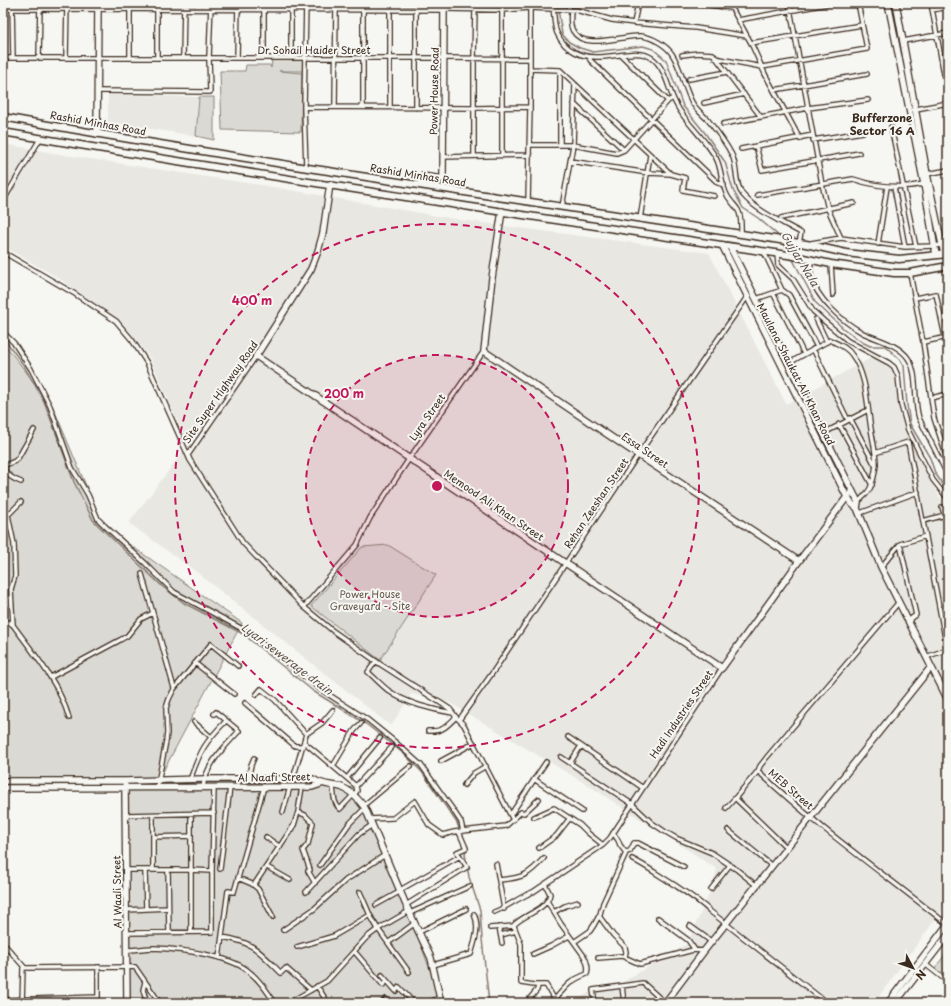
<svg xmlns="http://www.w3.org/2000/svg" width="951" height="1006" font-family="'Playpen Sans',sans-serif">
	<style>
		.built { fill: #e8e7e2 }
		.green { fill: #dad9d3; stroke: #8a8278 }
		.lines { fill: none; stroke-linecap: round; stroke-linejoin: round }
		.stream { stroke: #857a71; stroke-width: 1.5 }
		.street-casing { stroke: #3b2a1e; stroke-width: 6 }
		.secondary-casing { stroke: #3b2a1e; stroke-width: 8 }
		.primary-casing { stroke: #3b2a1e; stroke-width: 9 }
		.street { stroke: #f6f6f2; stroke-width: 3.5 }
		.secondary { stroke: #f6f6f2; stroke-width: 5.5 }
		.primary { stroke: #f6f6f2; stroke-width: 6 }
		.ring { fill: none; stroke: #c2185b; stroke-width: 2; stroke-dasharray: 7 5 }
		.labels { text-anchor: middle; stroke-width: 4; stroke-linejoin: round; paint-order: stroke }
		.street-label { font-size: 10px; fill: #3b2a1e; stroke: #f6f6f2 }
		.park-label { font-size: 10px; fill: #63564b; stroke: #f6f6f2 }
		.neighbourhood-label { font-size: 11px; font-weight: bold; fill: #3b2a1e; stroke: #f6f6f2 }
		.water-label { font-size: 11px; font-style: italic; fill: #605248; stroke: #f6f6f2 }
		.centre { fill: #c2185b; stroke: #f6f6f2; stroke-width: 2 }
		.ring-label { font-size: 12px; text-anchor: middle; font-weight: bold; fill: #c2185b; stroke: #f6f6f2; stroke-width: 4; stroke-linejoin: round; paint-order: stroke }
	</style>
	<rect width="100%" height="100%" fill="#f6f6f2"/>
	<filter id="ink" filterUnits="userSpaceOnUse"><feTurbulence type="fractalNoise" baseFrequency=".025" numOctaves="2"/><feDisplacementMap in="SourceGraphic" scale="8" xChannelSelector="R" yChannelSelector="G"/><feConvolveMatrix kernelMatrix="1 2 1 2 8 2 1 2 1" color-interpolation-filters="sRGB"/></filter>
	<g filter="url(#ink)">
		<!-- built -->
		<path class="built" d="M108,95L198,97L196,136L108,122Z
			M3,144L64,155L273,187L460,220L709,253L786,404L880,353L896,366L899,410L924,469L948,512V902L874,1003H572L593,990L623,982L687,944L711,890L717,869L588,785L450,703L411,694L391,726L194,570L129,523L188,445L150,358L121,321L57,277L3,246Z"/>
		<!-- green -->
		<path class="green" d="M272,60H303V71H279L302,73L301,132L222,130L220,71H245L246,65H270L271,68Z
			M199,97H214V140L196,136Z
			M3,342L53,407L103,526L242,623L158,781H3Z
			M388,545L436,575L380,660L311,606L362,547Z
			M333,786L357,791L401,891L440,997L441,1003H126L125,789Z
			M948,951V979L934,969Z"/>
		<g class="lines">
			<!-- stream -->
			<path class="stream" d="M557,3L562,34L569,42L580,48L593,52L643,46L653,49L666,60L683,106L705,133L725,162L733,190L743,208L758,218L780,237
				M783,242L789,253
				M792,258L816,303L844,329L862,342L870,346H885L900,359L904,366L907,405L910,424L930,458L935,473L948,492
				M3,337L24,366L44,401L74,482L93,520L101,528L163,587L184,603L243,634L313,691L366,724L404,754L422,772L457,823L460,831
				M466,850L465,854L469,877L480,910L482,939L489,1003"/>
			<defs>
				<path id="street" d="M12,3L13,58
					M130,3V58
					M363,3V107
					M552,3C555,13 553,24 557,33C561,42 566,48 575,52C601,66 633,45 652,58C666,68 668,90 676,104C686,124 705,138 716,158C722,169 721,184 727,195C730,201 735,205 738,210C742,217 741,227 741,234
					M694,3L732,8
					M729,3L751,43L765,74L800,139
					M789,3L822,184L828,209L841,238
					M931,3L948,96
					M444,9L502,10L530,8L576,10L612,20L634,23L696,28L747,36
					M569,10V3
					M571,10C571,16 569,25 573,31C584,51 623,35 641,36C652,37 666,45 672,54C682,69 684,89 693,104C697,110 703,115 708,120C716,130 726,143 732,155C738,167 734,184 743,195C758,212 782,222 801,233L799,243
					M932,10L948,7
					M738,20L833,3
					M634,23L638,3
					M903,41L948,33
					M751,43L862,25
					M621,55L668,101
					M682,55L698,53L713,54L761,117
					M590,57V60L718,183L724,185
					M3,58H444L530,59
					M39,58L40,3
					M66,58L67,3
					M157,58V3
					M183,58L184,3
					M237,58L238,3
					M264,58V3
					M291,58V3
					M715,58L762,67L867,49L858,3
					M942,60L948,59
					M530,69L560,70L671,174
					M689,79L727,72
					M774,90L867,74
					M98,91L210,92L209,58L211,3
					M704,103L744,94
					M574,104L624,150
					M304,107L474,108L530,107
					M335,107L336,3
					M390,107V3
					M416,108V3
					M916,109L948,103
					M723,124L808,108L868,100
					M891,127L916,247
					M813,140L863,132
					M530,145H573L617,153L624,150L668,101L673,98
					M560,145V70
					M756,146L762,170L859,153
					M741,149L813,135
					M474,156V59L475,9
					M502,156V3
					M443,157L530,155
					M570,161L648,173L671,174L685,178L683,190L714,196
					M306,167L304,107L306,3
					M927,174L948,170
					M894,187L905,247
					M757,195L853,179C877,187 899,189 924,184
					M3,201L40,139
					M528,202L530,107V3
					M562,207L573,145L575,84
					M781,218L854,203
					M640,219L650,155
					M811,243L841,238L905,247L934,246L948,244
					M878,244L887,187
					M3,252L75,294L116,321L132,340L147,363L190,460L243,543L304,607L333,631L380,664L450,709L456,717L464,725L513,820
					M764,252L782,290
					M777,254L778,265L793,279L813,311L824,321L848,341L889,363L894,367L898,376L901,405L908,430L933,480L948,499
					M811,260C811,264 810,270 811,275C815,298 843,322 863,333C878,340 898,344 908,358C919,374 913,400 919,418L948,476
					M831,264L833,295
					M910,273L923,342L934,418L948,461
					M773,293L804,354
					M915,298L936,294L945,337
					M756,299L782,290L789,295L817,347
					M816,319L827,342
					M3,332L14,343L31,369L50,406L72,468L88,495L98,519L105,526L145,563L174,592L246,631L320,689L368,720L394,741L421,765L451,807L461,822L463,831
					M923,342L948,337
					M813,349L848,420
					M789,363L830,340C838,344 847,347 852,355C867,375 867,405 871,429C873,440 876,453 876,465C875,472 874,479 871,486C869,493 863,497 858,502
					M931,398L948,394
					M850,418L875,465
					M839,424L872,485
					M824,433L868,410
					M875,453L908,442L948,654
					M188,455L256,356
					M3,466L15,461L18,458L34,430
					M3,468C8,476 13,479 21,482
					M942,507L948,529
					M860,513L918,492
					M923,521L945,515
					M900,544L916,615L908,621
					M881,567L900,544L926,536
					M142,574L174,688
					M899,602L767,757L760,766L758,771C817,827 884,874 948,925
					M304,607L357,545L370,518L409,459L484,351
					M3,622H9L13,625C35,655 59,683 69,718
					M13,625L11,589L15,576L14,544L8,515L21,502
					M926,657L948,649
					M376,661L368,672C375,678 381,685 389,691C405,703 433,710 453,713
					M195,663L234,694
					M51,677L120,640L127,636L141,619L153,613
					M256,695L261,689L275,700L306,734L293,779
					M245,703L295,746H303
					M459,720L493,672L638,455L747,297
					M194,722L211,737
					M428,731C442,732 446,727 456,717
					M306,734L322,723L333,710
					M568,737L643,788
					M304,742L356,786L357,791L340,809C333,803 334,794 333,786
					M561,757L632,804L652,823L664,831L676,838L712,853L736,869L757,886
					M441,761L474,743
					M570,763L581,746
					M333,766L354,731L361,723
					M758,771L736,797L737,800L787,848
					M347,778L380,738
					M248,779L251,765L254,758
					M534,779L582,811
					M190,780C200,751 205,742 226,721
					M464,785L474,773L486,766
					M356,786L392,747
					M203,787C206,764 224,748 239,731L216,712L214,714
					M264,787L238,878L252,884L258,889L273,917
					M157,788L166,741L167,733L166,708L169,699L174,689L211,644L238,666
					M363,806L411,766
					M726,808L736,797
					M283,812L290,787
					M298,812L305,815L313,823L308,844L303,850L310,870L308,871L315,883
					M191,814V932
					M511,814L546,762
					M126,815L214,813
					M153,815V837L191,836
					M534,817L554,808L580,825L588,833L603,845
					M369,819L393,818L415,801L429,825L443,835L454,832L506,826L521,812L524,813L539,799
					M728,830L772,866
					M153,837V870
					M266,837L280,847
					M539,848L556,836L570,818
					M626,852L630,851L634,843H638L684,867
					M632,859C646,866 657,874 670,882C685,892 699,900 711,912L827,1003
					M496,864L504,909
					M320,865L349,824L365,808
					M267,867L290,880
					M220,869L230,787
					M125,870H191L212,871V932L126,933
					M145,870L146,909
					M168,870L169,932
					M212,871L214,787
					M499,880C522,878 528,876 544,858
					M545,884L550,894C547,910 524,914 514,925V926L521,944V983L534,985H546L555,1000
					M254,885L294,825L298,812L302,787
					M711,889L730,865
					M400,890L460,856
					M306,892L359,834L372,825
					M360,892L370,915L378,929L409,972
					M547,901L561,924L584,956C587,961 589,969 587,974C571,980 567,985 556,998V1003
					M376,905L401,891
					M406,905L467,867L457,852L466,848L459,832
					M126,910L168,908
					M494,912C508,907 519,897 533,892L603,845L610,838L722,668
					M554,912L565,906L578,902
					M410,913L470,886
					M599,916L613,935L625,947L626,952L625,957
					M658,918L688,940L695,950
					M690,926L712,942
					M499,927L502,943
					M490,928L514,926
					M283,930L314,909L346,880L385,855
					M419,932L466,909
					M501,935L516,931
					M222,937C254,942 259,951 281,973L286,968L311,990
					M574,942L590,931L594,925L600,914L603,903L626,853L620,845L618,840L613,833
					M3,943L25,968
					M388,943L415,923
					M297,947L334,936L370,915
					M126,950C136,950 145,948 154,948C179,949 227,955 247,970C259,979 267,991 275,1003
					M354,951L383,985L387,981
					M533,954L551,946L569,936
					M219,958L228,891L234,892L238,878
					M598,958L622,956L640,964L693,950L704,951
					M925,964L948,982
					M433,965L471,954C475,941 480,927 474,914
					M98,967V1003
					M382,975L396,991L399,987L414,1003
					M145,982L143,990L147,1003
					M317,986L328,1003
					M622,986L624,1003
					M3,1000L98,997
					M22,1003L23,968L135,967L160,1003
					M288,1003L327,981L366,938L378,929L409,911
					M381,1003L386,999
					M429,1003L440,997
					M526,1003L537,990L538,986
					M595,1003L593,990L643,983L665,1003"/>
				<path id="secondary" d="M888,3L924,184L936,255
					M896,3L927,174L944,254
					M3,8L444,9
					M97,134L98,3
					M330,184L323,233L318,251L311,269L256,356L722,668L799,561L847,497L853,492
					M420,185L422,176L443,179L444,3
					M502,211L492,278L484,351L638,455L799,561
					M722,245L847,497L852,504L857,508L881,567L948,700
					M730,247L850,486L858,502L857,508
					M3,781H125L204,779H313C324,786 329,784 341,787C351,790 359,800 365,808L406,905L431,958L441,1003
					M125,786L127,1003
					M3,788L312,787L321,784
					M665,1003L704,951L931,667
					M888,1003L948,924
					M895,1003L948,935"/>
				<path id="primary" d="M3,117C270,165 538,202 806,244L846,253L899,259L948,254
					M3,132C266,177 530,216 794,256L831,264L894,273H910L948,266"/>
			</defs>
			<!-- street casing -->
			<use href="#street" class="street-casing"/>
			<!-- secondary casing -->
			<use href="#secondary" class="secondary-casing"/>
			<!-- primary casing -->
			<use href="#primary" class="primary-casing"/>
			<!-- street -->
			<use href="#street" class="street"/>
			<!-- secondary -->
			<use href="#secondary" class="secondary"/>
			<!-- primary -->
			<use href="#primary" class="primary"/>
		</g>
	</g>
	<!-- distance rings -->
	<circle cx="437" cy="486" r="131" fill="#c2185b" fill-opacity=".12"/>
	<g class="ring">
		<circle cx="437" cy="486" r="131"/>
		<circle cx="437" cy="486" r="262"/>
	</g>
	<g class="labels">
		<!-- street labels -->
		<g class="street-label">
			<text x="314" y="54">Dr Sohail Haider Street</text>
			<text transform="translate(434 91) rotate(-89)" y="4">Power House Road</text>
			<text transform="translate(98 123) rotate(10)" y="4">Rashid Minhas Road</text>
			<text transform="translate(418 175) rotate(9)" y="4">Rashid Minhas Road</text>
			<text transform="translate(796 374) rotate(63)" y="4">Maulana Shaukat Ali Khan Road</text>
			<text transform="translate(220 392) rotate(-55)" y="4">Site Super Highway Road</text>
			<text transform="translate(427 417) rotate(-55)" y="4">Lyra Street</text>
			<text transform="translate(645 450) rotate(34)" y="4">Essa Street</text>
			<text transform="translate(596 503) rotate(-56)" y="4">Rehan Zeeshan Street</text>
			<text transform="translate(494 505) rotate(34)" y="4">Memood Ali Khan Street</text>
			<text transform="translate(681 714) rotate(-56)" y="4">Hadi Industries Street</text>
			<text transform="translate(274 777) rotate(-1)" y="4">Al Naafi Street</text>
			<text transform="translate(791 789) rotate(41)" y="4">MEB Street</text>
			<text transform="translate(117 892) rotate(-91)" y="4">Al Waali Street</text>
		</g>
		<!-- park labels -->
		<g class="park-label">
			<text x="370" y="598">Power House<tspan x="370" dy="12">Graveyard - Site</tspan></text>
		</g>
		<!-- neighbourhood labels -->
		<g class="neighbourhood-label">
			<text x="882" y="122">Bufferzone<tspan x="882" dy="13">Sector 16 A</tspan></text>
		</g>
		<!-- water labels -->
		<g class="water-label">
			<text transform="translate(800 259) rotate(59)" y="4">Gujjar Nala</text>
			<text transform="translate(287 659) rotate(37)" y="4">Lyari sewerage drain</text>
		</g>
	</g>
	<circle cx="437" cy="486" r="6" class="centre"/>
	<g class="ring-label">
		<text x="252" y="305">400 m</text>
		<text x="344" y="398">200 m</text>
	</g>
	<!-- margin -->
	<rect width="951" height="1006" fill="none" stroke="#f6f6f2" stroke-width="16"/>
	<rect x="8" y="8" width="935" height="990" fill="none" stroke="#3b2a1e" stroke-width="1.5" filter="url(#ink)"/>
	<!-- north arrow -->
	<g transform="translate(913 968) rotate(131)" stroke="#f6f6f2" stroke-width="3" paint-order="stroke">
	<path d="M0-3L7 15L0 10L-7 15Z" fill="#3b2a1e"/>
	<text y="-6" font-size="11" font-weight="bold" text-anchor="middle" fill="#3b2a1e">N</text>
	</g>
</svg>
